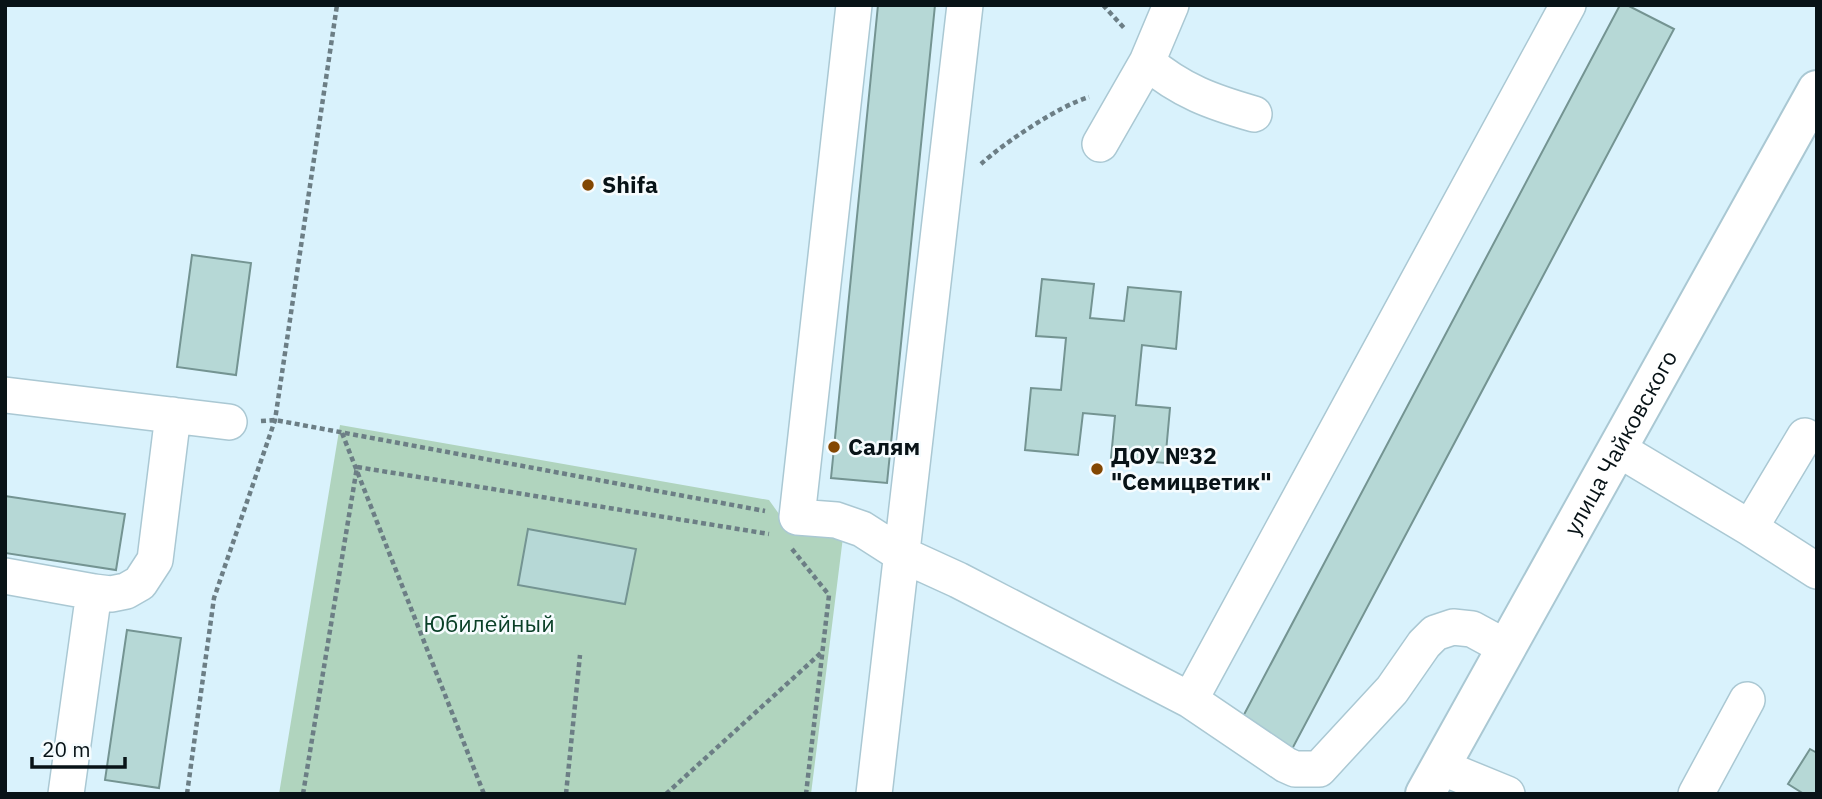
<svg xmlns="http://www.w3.org/2000/svg" width="1822" height="799" font-family="'IBM Plex Sans',sans-serif">
	<style>
		.green { fill: #b0d4be }
		.building { fill: #b6d8d6; stroke: #749492; stroke-width: 2 }
		.lines { fill: none; stroke-linecap: round; stroke-linejoin: round }
		.minor-casing { stroke: #aac8d3; stroke-width: 38 }
		.major-casing { stroke: #aac8d3; stroke-width: 42 }
		.path { stroke: #6c7e85; stroke-width: 4.5; stroke-dasharray: 5 3.5; stroke-linecap: butt }
		.minor { stroke: #fff; stroke-width: 35 }
		.major { stroke: #fff; stroke-width: 38 }
		.poi-dot { fill: #834702; stroke: #f6fcfe; stroke-width: 2.5 }
		.labels { text-anchor: middle; stroke-width: 5; stroke-linejoin: round; paint-order: stroke }
		.poi-label { font-size: 23px; font-weight: bold; fill: #081317; stroke: #f6fcfe; text-anchor: start }
		.street-label { font-size: 23px; fill: #081317; stroke: #f6fcfe }
		.park-label { font-size: 23px; fill: #0a4027; stroke: #f6fcfe }
	</style>
	<rect width="100%" height="100%" fill="#d9f2fc"/>
	<!-- green -->
	<path class="green" d="M340,425L769,500L784,521L844,529L811,794H279Z"/>
	<!-- building -->
	<path class="building" d="M878,5H935L887,483L831,478Z
		M1620,5H1627L1674,29L1291,751L1239,724Z
		M192,255L251,263L236,375L177,367Z
		M1042,279L1094,284L1090,318L1124,321L1128,287L1181,292L1176,349L1142,345L1136,405L1170,408L1165,463L1111,458L1115,416L1083,413L1078,455L1025,450L1031,388L1061,390L1066,338L1036,336Z
		M5,496L125,514L116,570L5,553Z
		M528,529L636,549L625,604L518,585Z
		M127,630L181,638L159,788L105,780Z
		M1810,749L1817,753V794H1804L1788,784Z"/>
	<g class="lines">
		<defs>
			<path id="minor" d="M854,5L797,517L836,520L862,529L901,554L958,580L1190,700L1286,765L1295,769H1319L1392,690L1424,644L1435,633L1453,627L1472,629L1507,648
				M1147,62C1181,91 1212,102 1254,114
				M1100,144L1147,62L1171,5
				M5,395L229,422
				M1618,449L1750,528L1805,436
				M1750,528L1817,571
				M5,576L94,592L66,794
				M94,592L111,594L126,591L140,583L155,560L173,415
				M1190,700L1568,5
				M1441,767L1507,794
				M874,794L965,5
				M1696,794L1747,700"/>
			<g id="major">
				<path id="s1" d="M1425,794L1817,90"/>
			</g>
		</defs>
		<!-- minor casing -->
		<use href="#minor" class="minor-casing"/>
		<!-- major casing -->
		<use href="#major" class="major-casing"/>
		<!-- path -->
		<path class="path" d="M1103,5L1126,30
			M981,164C1005,142 1059,106 1089,97
			M261,421L275,420L765,511
			M342,433L484,794
			M792,549L829,595L806,794
			M187,794L214,598L275,420L337,5
			M303,794L357,467L769,534
			M566,794L580,655
			M666,794L823,651"/>
		<!-- minor -->
		<use href="#minor" class="minor"/>
		<!-- major -->
		<use href="#major" class="major"/>
	</g>
	<!-- markers -->
	<g class="poi-dot">
		<circle cx="588" cy="185" r="7"/>
		<circle cx="834" cy="447" r="7"/>
		<circle cx="1097" cy="469" r="7"/>
	</g>
	<g class="labels">
		<!-- poi labels -->
		<g class="poi-label">
			<text x="602" y="193">Shifa</text>
			<text x="848" y="455">Салям</text>
			<text x="1111" y="464">ДОУ №32<tspan x="1111" dy="26">"Семицветик"</tspan></text>
		</g>
		<!-- street labels -->
		<g class="street-label">
			<text dy="8" stroke="none"><textPath href="#s1" startOffset="402">улица Чайковского</textPath></text>
		</g>
		<!-- park labels -->
		<g class="park-label">
			<text x="489" y="632">Юбилейный</text>
		</g>
	</g>
	<!-- border -->
	<rect width="1822" height="799" fill="none" stroke="#081317" stroke-width="14"/>
	<!-- scale -->
	<path d="M32 757v10h93v-10" fill="none" stroke="#081317" stroke-width="3.5"/>
	<text x="42" y="757" font-size="21" fill="#081317" stroke="#f6fcfe" stroke-width="5" paint-order="stroke">20 m</text>
</svg>
